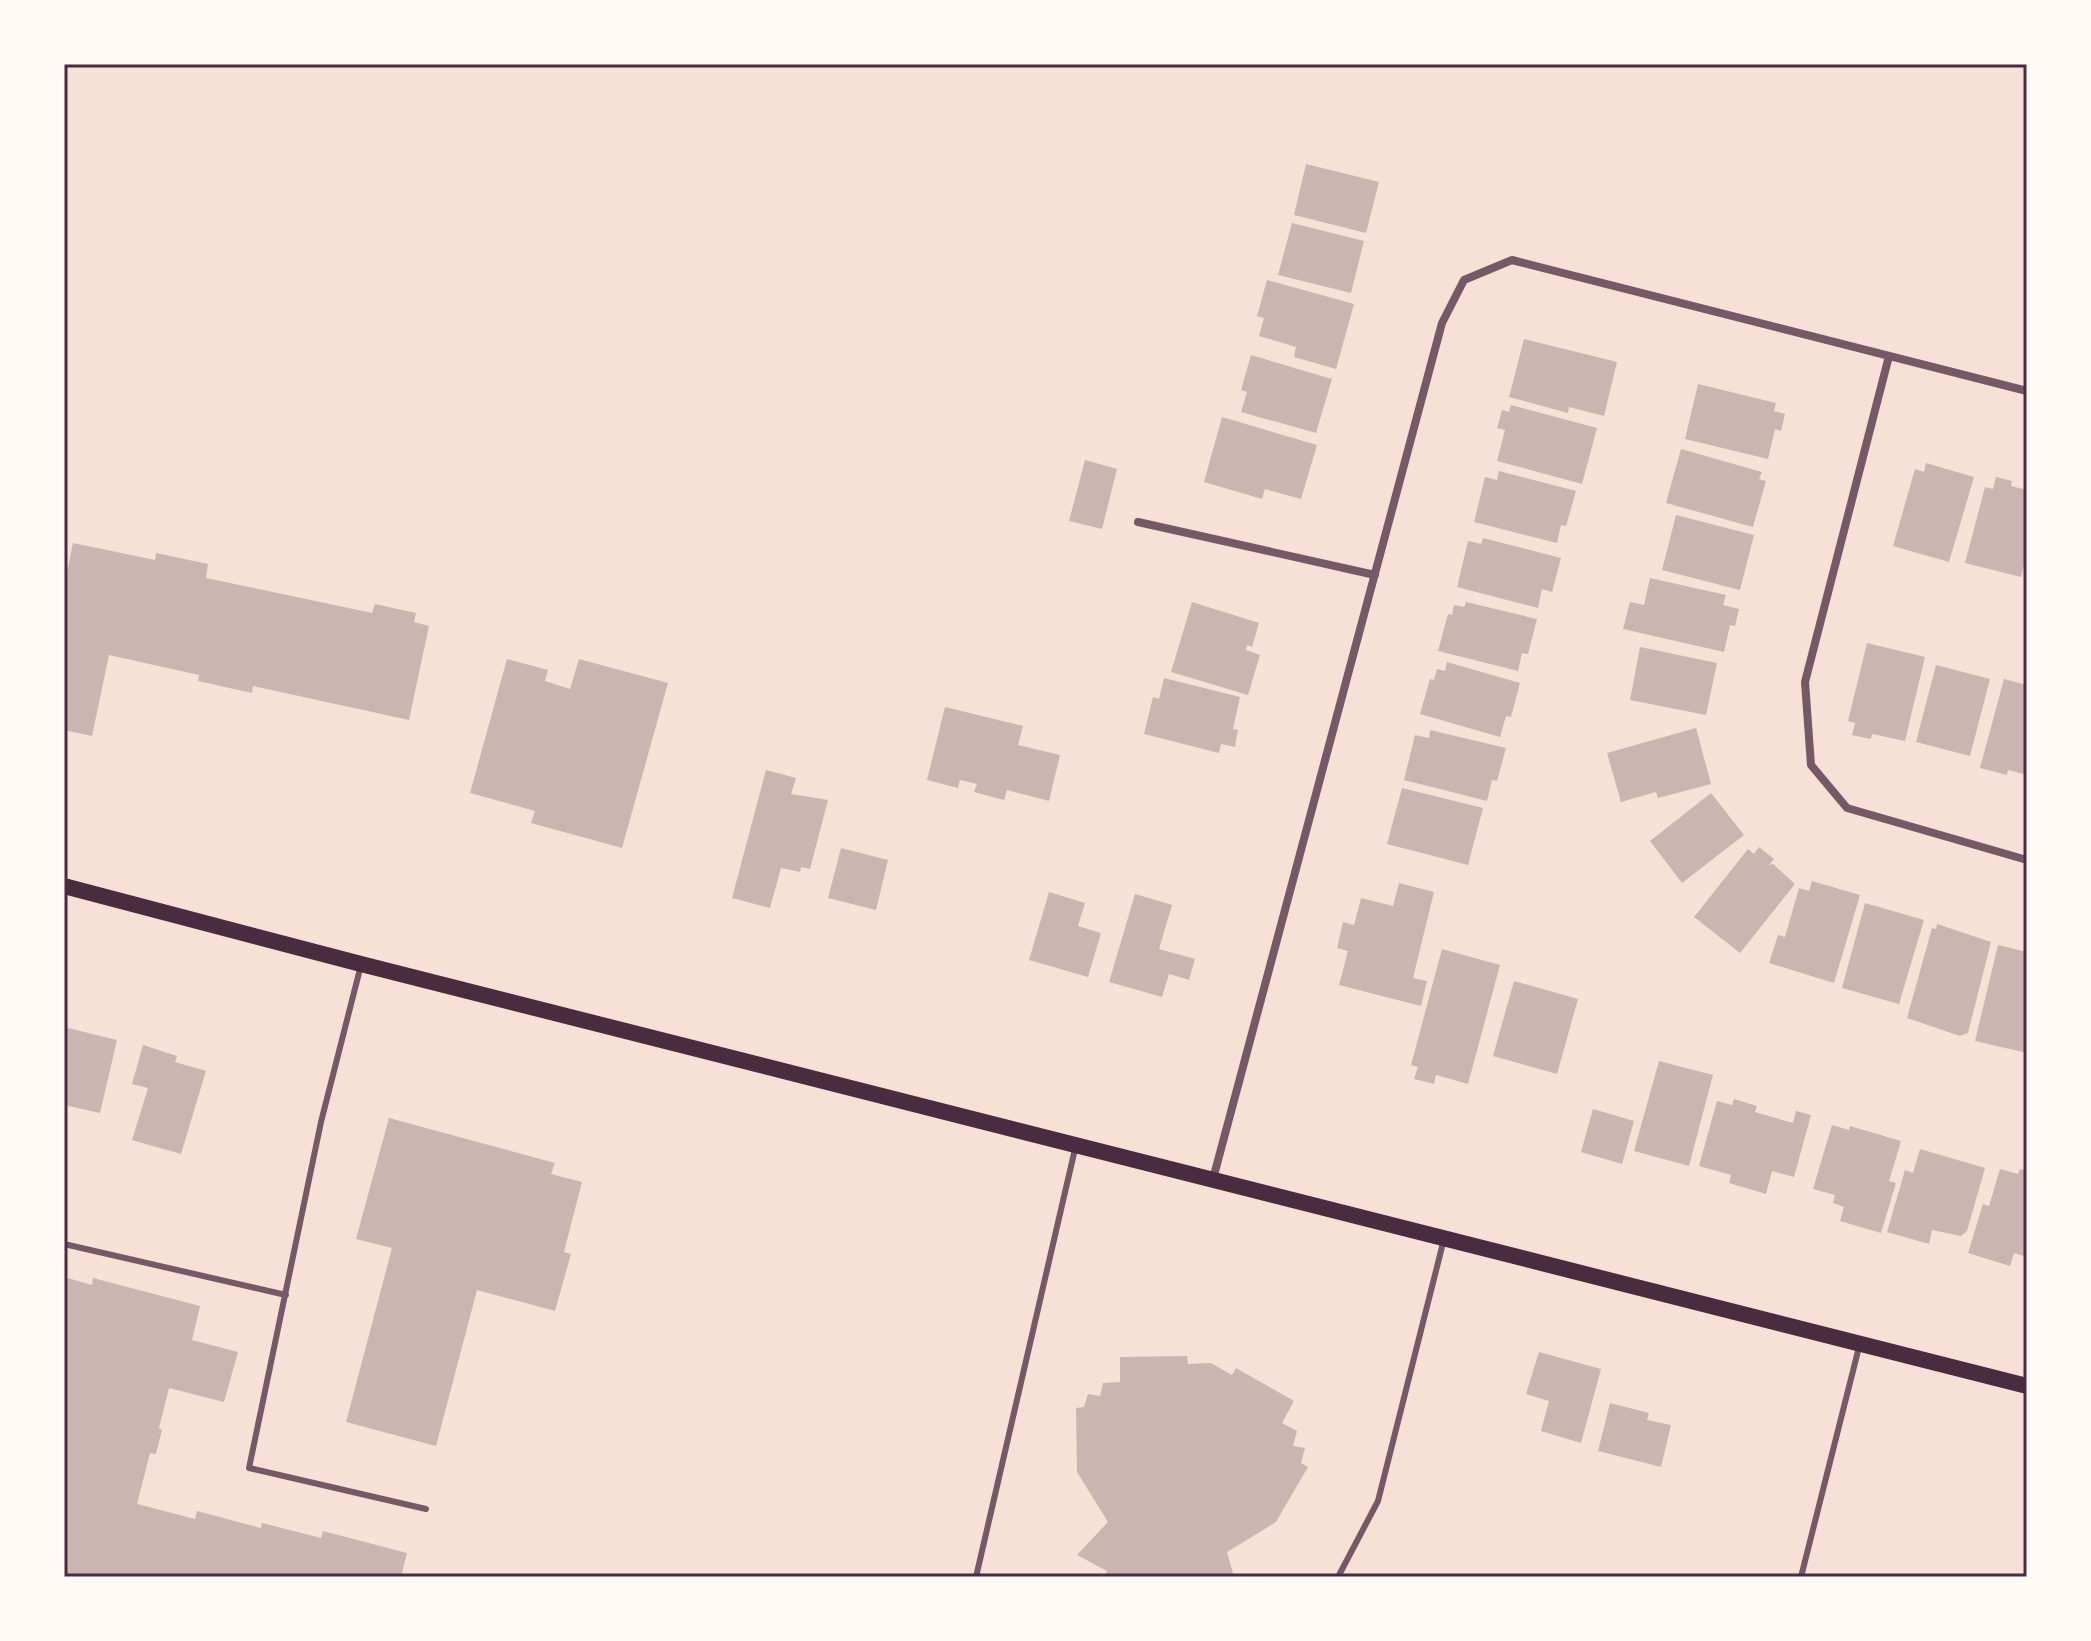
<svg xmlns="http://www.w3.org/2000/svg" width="2091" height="1641" font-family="Arial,sans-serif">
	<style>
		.building { fill: #ccb4b1 }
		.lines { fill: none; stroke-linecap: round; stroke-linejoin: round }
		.service { stroke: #755966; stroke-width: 6 }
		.minor { stroke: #755966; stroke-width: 8 }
		.secondary { stroke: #4a2c40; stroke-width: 16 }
		.neatline { fill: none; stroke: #4a2c40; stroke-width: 3 }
	</style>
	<rect width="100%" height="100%" fill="#f7e1d7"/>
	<!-- building -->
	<path class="building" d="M1306,164L1379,182L1366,233L1294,215Z
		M1292,223L1364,241L1351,293L1278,275Z
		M1267,280L1354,304L1336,369L1294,357L1296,347L1259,336L1264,318L1257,316Z
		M1524,339L1617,362L1604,416L1569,407L1568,413L1509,397Z
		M1251,355L1332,379L1316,433L1241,412L1247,392L1241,390Z
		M1698,384L1776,403L1774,411L1785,414L1781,431L1775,429L1768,459L1685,439Z
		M1511,405L1597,428L1582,484L1497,461L1505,430L1497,428L1502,410L1509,412Z
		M1222,417L1317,445L1301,499L1265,489L1262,499L1204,482Z
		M1681,449L1762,472L1759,479L1766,481L1753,527L1666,503Z
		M1085,460L1117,469L1102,529L1069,521Z
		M1926,463L1974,477L1949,562L1893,546L1915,469L1924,472Z
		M1499,471L1576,491L1566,526L1561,525L1557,543L1474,522L1485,477L1497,480Z
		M1996,477L2012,481L2011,486L2027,490V552L2021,577L1965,563L1985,487L1993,489Z
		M1676,515L1754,535L1740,590L1662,570Z
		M1483,538L1561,558L1552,592L1542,589L1538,608L1457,587L1468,541L1481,544Z
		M73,543L155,560L156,553L208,564L206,578L372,613L375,604L416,613L414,622L429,626L409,720L253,686L252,693L198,681L199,675L109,655L92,736L64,730V587Z
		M1650,578L1726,595L1723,605L1739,609L1735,626L1730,625L1724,652L1623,629L1630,602L1644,605Z
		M1192,602L1259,623L1252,647L1247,645L1246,650L1260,655L1248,695L1171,672Z
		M1466,602L1537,619L1528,654L1522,653L1518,671L1438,651L1448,614L1452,615L1454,605L1464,607Z
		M1867,643L1925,657L1905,741L1872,734L1871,739L1852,735L1855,723L1848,721Z
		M1640,647L1717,663L1706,715L1630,700Z
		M507,659L548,670L545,681L570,689L579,659L668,683L622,848L531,823L535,811L470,793Z
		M1447,662L1520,683L1511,717L1506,716L1500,737L1420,714L1430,679L1434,680L1437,669L1445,671Z
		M1936,665L1990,679L1970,756L1916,742Z
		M1164,678L1240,697L1233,729L1238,730L1235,747L1221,744L1219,753L1144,734L1153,697L1159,699Z
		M2004,679L2027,685V775L2008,770L2007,775L1980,768Z
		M945,707L1023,726L1018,745L1060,755L1049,801L1007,790L1004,800L974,792L977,784L960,780L958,788L927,780Z
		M1696,728L1711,784L1658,798L1656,792L1621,802L1607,753Z
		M1430,730L1506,748L1497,781L1492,780L1487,801L1404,780L1415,735L1429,738Z
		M766,770L796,778L791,794L828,800L810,869L801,867L800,872L781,868L770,908L732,898Z
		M1402,788L1483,808L1468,865L1387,844Z
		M1711,793L1744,835L1682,883L1650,841Z
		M1759,847L1774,859L1769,865L1773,864L1795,884L1740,953L1694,917L1748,849L1754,854Z
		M841,848L888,860L876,910L828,898Z
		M1812,881L1860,895L1834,983L1769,963L1778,935L1785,937L1799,888L1809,891Z
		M1399,883L1434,892L1413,978L1427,981L1421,1006L1339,985L1348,951L1337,948L1343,922L1354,925L1361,898L1393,906Z
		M1049,892L1085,903L1078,926L1101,933L1088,977L1029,960Z
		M1135,894L1172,905L1159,949L1195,959L1189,980L1169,974L1162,997L1109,982Z
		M1865,903L1924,920L1899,1004L1842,988Z
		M1937,924L1991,942L1968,1033L1960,1036L1907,1018L1932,928L1936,929Z
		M1998,945L2027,952V1053L1975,1041Z
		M1442,949L1500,965L1468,1084L1436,1075L1434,1084L1414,1079L1418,1067L1411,1065Z
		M1514,981L1578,999L1557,1074L1493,1056Z
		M64,1027L117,1040L100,1113L64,1105Z
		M143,1045L177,1056L175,1062L206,1071L181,1154L132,1140L148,1088L132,1084Z
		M1659,1061L1713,1075L1689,1166L1634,1151Z
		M1734,1099L1757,1106L1755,1112L1793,1123L1796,1111L1811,1115L1794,1177L1772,1171L1766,1194L1729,1183L1731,1175L1699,1166L1717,1101L1732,1105Z
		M1593,1109L1634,1121L1622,1164L1581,1152Z
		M389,1118L555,1163L551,1174L582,1182L564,1252L571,1254L555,1311L477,1290L436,1446L346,1422L392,1248L356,1239Z
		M1832,1125L1849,1130L1850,1126L1901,1141L1889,1181L1896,1183L1881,1233L1840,1221L1844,1207L1833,1203L1835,1195L1813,1189Z
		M1920,1149L1985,1168L1967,1231L1961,1236L1932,1230L1929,1244L1887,1232L1905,1170L1913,1173Z
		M2000,1169L2018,1174L2020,1169L2027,1171V1257L2014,1253L2010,1266L1968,1253L1983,1204L1989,1206Z
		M64,1277L92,1285L93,1278L200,1306L192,1340L238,1352L224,1402L169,1388L159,1428L162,1430L156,1454L150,1453L137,1504L195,1519L197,1511L261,1528L262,1523L321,1538L323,1531L407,1553L401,1577H64Z
		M1539,1352L1601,1369L1581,1443L1541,1431L1549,1401L1526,1394Z
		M1187,1356L1188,1364L1211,1363L1232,1375L1236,1368L1294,1401L1282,1423L1297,1431L1293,1446L1305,1448L1301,1463L1308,1467L1276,1522L1227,1552L1234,1577H1105L1107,1571L1077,1555L1108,1522L1077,1472L1076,1408L1084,1407L1088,1394L1100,1396L1103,1383L1120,1382V1357Z
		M1610,1403L1649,1413L1647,1420L1671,1425L1661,1467L1598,1451Z"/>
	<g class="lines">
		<!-- service -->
		<path class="service" d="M361,965L321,1122L249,1468L426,1509
			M64,1244L286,1295
			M976,1577L1075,1149
			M1338,1577L1378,1501L1444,1239
			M1801,1577L1859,1347"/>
		<!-- minor -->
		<path class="minor" d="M1889,356L1805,682L1811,765L1847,808L2027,860
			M1138,522L1375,575
			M1213,1179L1442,323L1464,280L1512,260L2027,391"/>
		<!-- secondary -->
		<path class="secondary" d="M64,886L361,964L2027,1386"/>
	</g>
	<!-- border -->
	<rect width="2091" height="1641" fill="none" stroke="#fffaf5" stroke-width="132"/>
	<rect x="66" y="66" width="1959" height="1509" class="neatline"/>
</svg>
